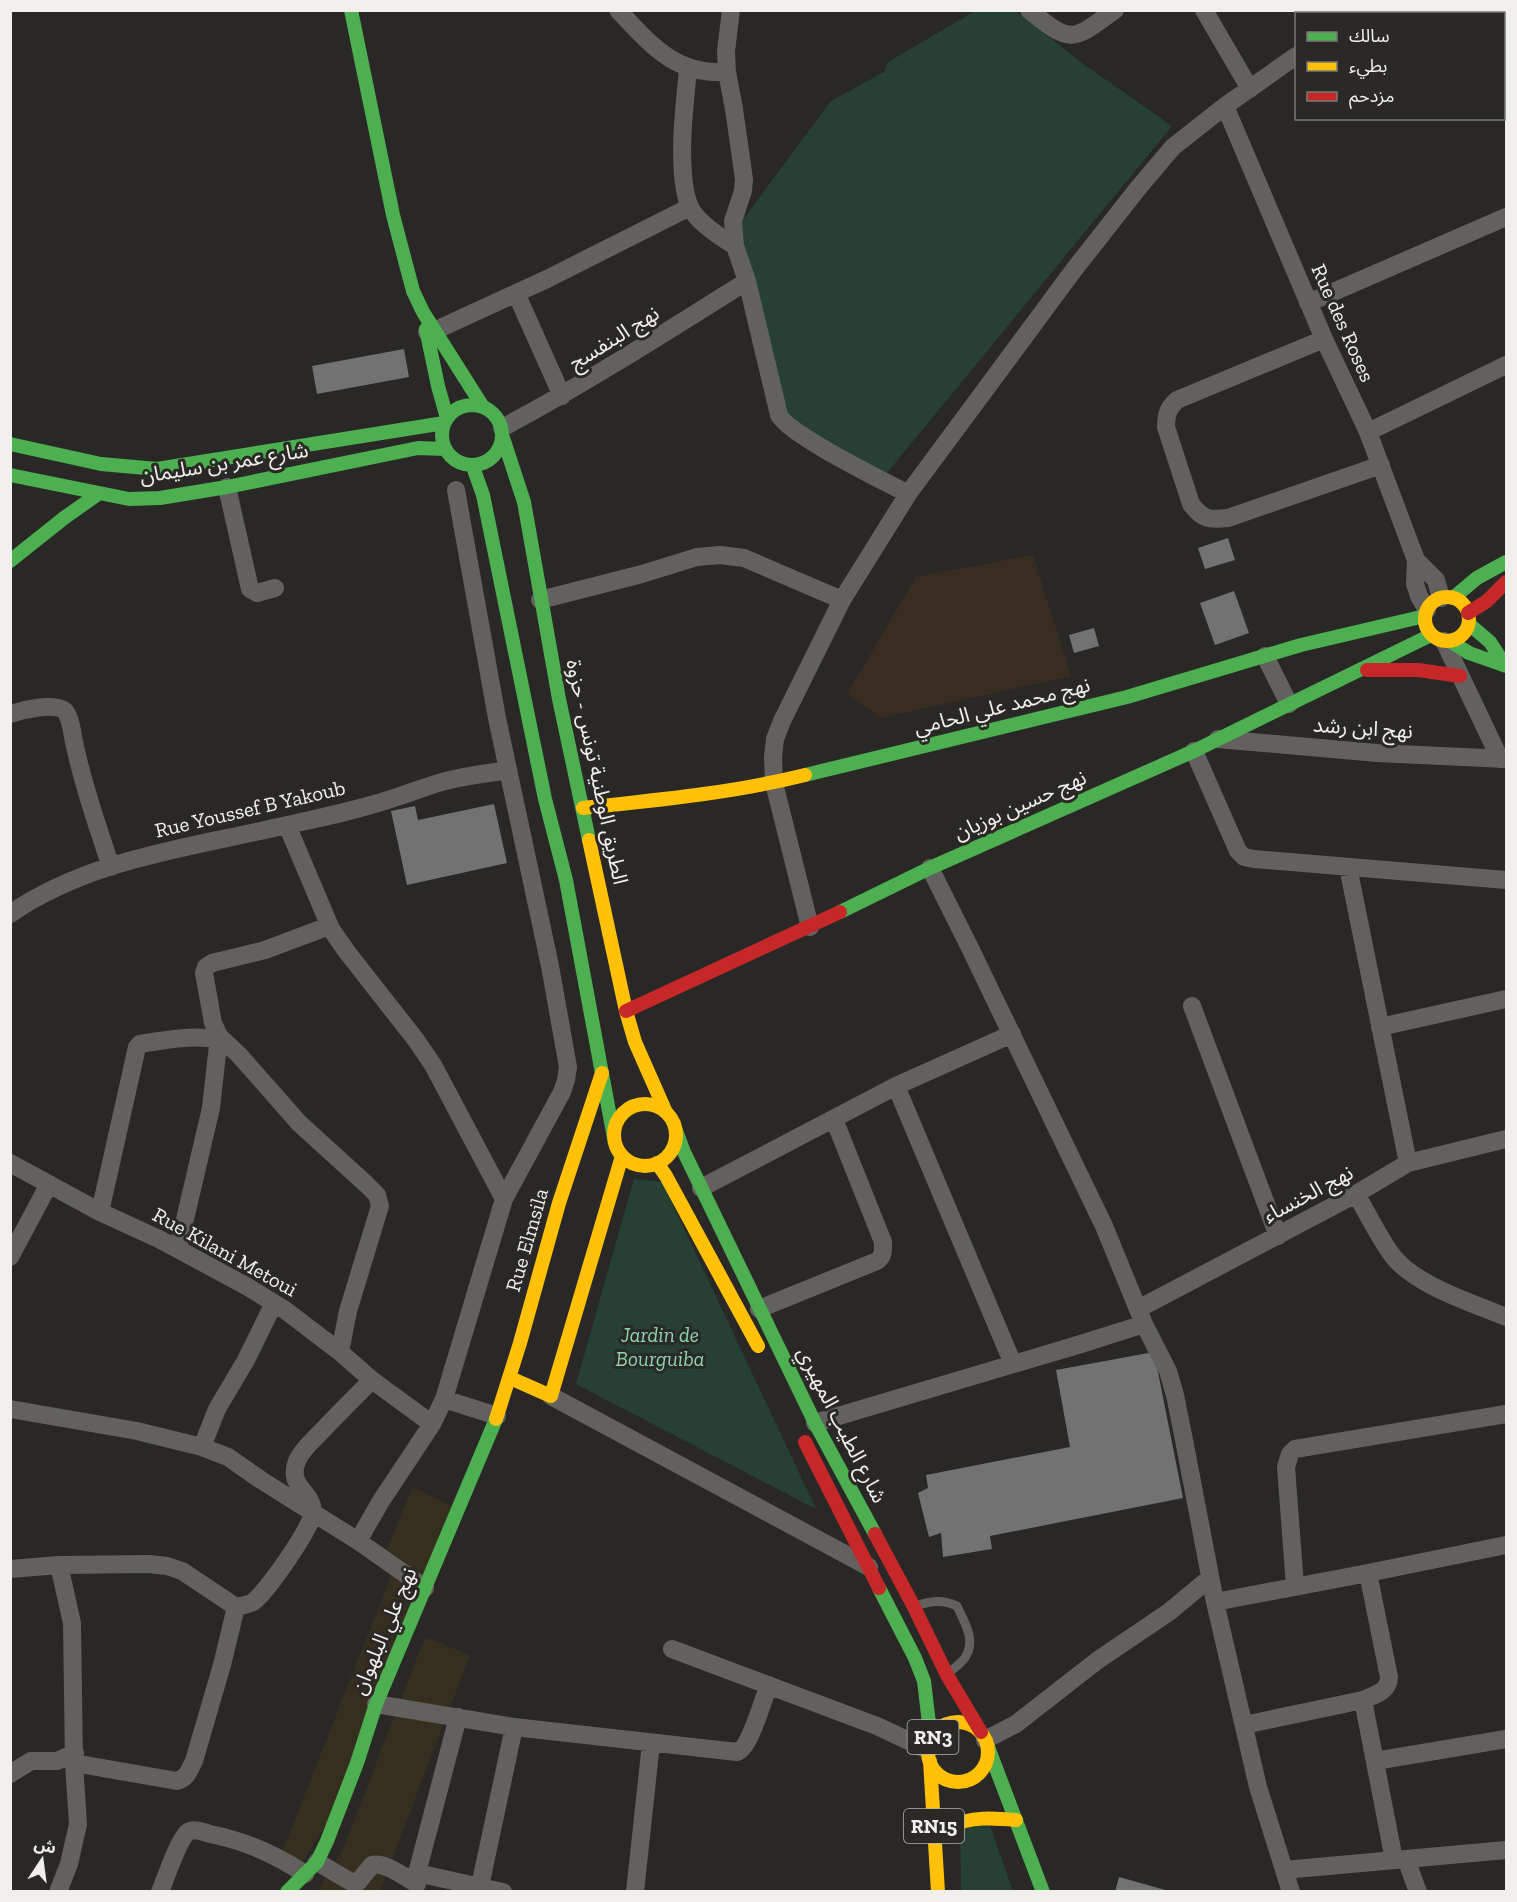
<svg xmlns="http://www.w3.org/2000/svg" width="1517" height="1902" font-family="'Zilla Slab','Noto Sans Arabic',serif">
	<style>
		.commercial { fill: #352f20 }
		.education { fill: #382d20 }
		.green { fill: #264034 }
		.building { fill: #727272 }
		.lines { fill: none; stroke-linecap: round; stroke-linejoin: round }
		.lane { stroke: #62615f; stroke-width: 9 }
		.street { stroke: #62615f; stroke-width: 18 }
		.fast { stroke: #4caf50; stroke-width: 14 }
		.slow { stroke: #ffc107; stroke-width: 14 }
		.jam { stroke: #c62828; stroke-width: 14 }
		.labels { text-anchor: middle; stroke-width: 6; stroke-linejoin: round; paint-order: stroke }
		.shield { fill: #2a2925; stroke: #b5b4b0; stroke-width: 1.5 }
		.shield-label { font-size: 20px; font-weight: bold; fill: #f0efec }
		.street-label { font-size: 21px; fill: #f0efec; stroke: #2a2925 }
		.park-label { font-size: 21px; font-style: italic; fill: #89d5b1; stroke: #2a2925 }
	</style>
	<rect width="100%" height="100%" fill="#292826"/>
	<!-- commercial -->
	<path class="commercial" d="M413,1487L452,1506L428,1580L386,1550Z
		M392,1574L420,1591L340,1802L296,1873L282,1852Z
		M425,1637L470,1655L380,1891L317,1892L343,1849Z"/>
	<!-- education -->
	<path class="education" d="M1033,555L1071,676L881,718L847,694L916,577Z"/>
	<!-- green -->
	<path class="green" d="M975,11H1016L1082,63L1172,126L886,474L804,427L785,410L739,225L831,101L884,72L888,62Z
		M634,1179L662,1182L816,1509L576,1384Z
		M985,1812L1013,1891H961L960,1822Z"/>
	<!-- building -->
	<path class="building" d="M404,349L409,377L317,394L312,366Z
		M1228,538L1235,560L1205,569L1198,548Z
		M1234,591L1249,633L1215,645L1200,603Z
		M1094,628L1099,646L1074,653L1069,635Z
		M494,804L507,863L407,885L391,811L415,806L418,820Z
		M1154,1352L1183,1498L990,1536L992,1549L943,1557L941,1533L929,1537L918,1493L928,1488L926,1475L1070,1447L1056,1370Z
		M1119,1877L1169,1891V1892H1115Z"/>
	<g class="lines">
		<!-- lane -->
		<path class="lane" d="M915,1606C931,1601 942,1599 957,1606C964,1622 976,1639 966,1656C963,1662 954,1668 949,1673"/>
		<!-- street -->
		<path class="street" d="M618,10C651,45 675,75 727,72
			M731,10L726,51L727,72L734,109L744,179L743,191L733,221L735,246L747,281L779,415C789,435 884,481 908,494
			M1029,10C1072,45 1072,41 1115,10
			M1204,10L1250,89
			M1354,14L1358,10
			M688,68C685,104 680,139 683,175C684,185 685,197 690,207C697,222 720,237 735,246
			M1225,106L1324,339L1368,432L1416,560L1415,584L1419,596L1427,610
			M516,293L562,396
			M1308,303L1506,217
			M427,332L434,331L547,279L690,207
			M1324,339L1177,400C1168,408 1166,415 1166,427L1191,504C1203,520 1210,520 1228,518L1381,465
			M502,428C586,383 666,332 747,281
			M1368,432L1506,365
			M227,487L250,589L257,593L275,588
			M456,490L497,718L550,966L568,1067L566,1080L562,1092L504,1199L444,1399L497,1416
			M1416,560L1436,580L1441,598
			M540,600L642,574L697,557L720,555L744,558L842,600
			M1444,641L1500,759
			M1265,656L1289,704
			M10,714C22,710 55,702 65,711C71,718 72,733 74,742C83,784 97,825 111,867
			M1218,739L1377,753L1506,759
			M1194,751L1238,851L1244,857L1254,859L1506,880
			M287,825L331,929L347,952L416,1040L433,1065L504,1199
			M1348,867L1408,1163
			M930,868L970,948L1104,1226L1144,1324L1168,1371L1175,1395L1184,1440L1215,1602L1258,1787L1291,1892
			M10,914C91,858 194,847 287,825C324,817 362,809 397,797C416,791 434,783 454,779C472,775 490,773 508,770
			M329,926L265,950L212,963L206,967L204,973L213,1023L219,1036L240,1056L299,1123L366,1184L377,1195L380,1206L348,1311L340,1352
			M810,927L774,783L773,757L775,739L782,721L842,600L908,494L1073,271L1139,187L1173,147L1225,106L1296,56
			M1192,1006L1278,1236
			M1380,1027L1506,999
			M896,1086L1012,1034
			M10,1163L100,1212L159,1239L248,1287L285,1310L340,1352L372,1380L432,1424
			M701,1188L896,1086L1013,1364
			M1356,1194C1368,1214 1378,1236 1392,1255C1414,1285 1473,1303 1506,1317
			M100,1212L137,1047L140,1044C165,1040 194,1034 219,1040
			M178,1249L211,1108L219,1036
			M10,1257L49,1184
			M759,1309L877,1261C884,1256 883,1250 883,1242L834,1119
			M1138,1309L1356,1194L1408,1163L1506,1139
			M551,1396L869,1567
			M10,1409L137,1431L202,1447L228,1457L261,1480L358,1541L425,1588
			M815,1423L1081,1344L1144,1324
			M202,1447L217,1409L246,1360L274,1303
			M358,1541L381,1501L432,1424L444,1399
			M10,1569L59,1565
			M1368,1573L1389,1677C1389,1692 1374,1695 1363,1700L1394,1860
			M1295,1586L1286,1467L1290,1454L1295,1449L1506,1414
			M1215,1602L1368,1573L1506,1545
			M672,1649L877,1726L928,1750
			M376,1704L514,1727L737,1752C750,1748 763,1699 769,1685
			M1244,1725L1363,1700
			M985,1740L1016,1724L1098,1660L1169,1612L1210,1578
			M1375,1761L1506,1739
			M74,1763L177,1781C187,1778 189,1771 194,1761L222,1665L236,1607
			M10,1774L31,1761H57L75,1753
			M1406,1859L1418,1892
			M317,1862L353,1883L358,1882L372,1865C386,1862 404,1877 417,1884V1873L503,1892
			M1284,1870L1506,1850
			M417,1873L458,1717
			M480,1886L514,1727
			M58,1892L69,1864L78,1824L74,1763L72,1623L59,1565L149,1564L167,1566L182,1571L236,1607C241,1606 248,1605 253,1602C266,1593 314,1525 313,1511C312,1491 287,1487 297,1461C301,1451 310,1443 317,1436C335,1417 353,1399 372,1380
			M160,1892C165,1880 179,1838 188,1832C194,1828 204,1832 210,1834C246,1841 275,1854 305,1874
			M635,1892L651,1743"/>
		<!-- fast -->
		<path class="fast" d="M351,10L393,215L413,291L423,312L483,407
			M426,329L438,386L447,418
			M442 435a30 30 0 1 1 60 0a30 30 0 1 1-60 0Z
			M503,438L524,502L559,699L589,840
			M10,444L101,464L157,469L444,423
			M473,467L483,495L545,799L566,880L614,1138
			M10,475L129,499L160,498L227,487L418,448L445,449
			M10,561L64,518L98,494
			M1453,598L1477,578L1506,562
			M1469,624L1490,642L1505,665
			M1450,641L1469,653L1506,666
			M805,775L1127,697L1301,645L1425,616
			M840,912L930,868L1194,751L1431,635
			M676,1131L684,1152L815,1423L875,1534
			M879,1588L915,1658L924,1681L931,1740
			M988,1747L1043,1892
			M287,1892L317,1862L327,1841L357,1763L376,1704L496,1419"/>
		<!-- slow -->
		<path class="slow" d="M1425 619a22 22 0 1 1 44 0a22 22 0 1 1-44 0Z
			M583,808C657,800 733,793 805,775
			M589,840L626,1011L635,1042L665,1110
			M614 1135a31 31 0 1 1 62 0a31 31 0 1 1-62 0Z
			M657,1163L666,1176L758,1346
			M510,1378L551,1396L622,1156
			M496,1419L520,1343L559,1203L602,1073
			M928 1752a30 30 0 1 1 60 0a30 30 0 1 1-60 0Z
			M930,1761L938,1892
			M935,1838C940,1834 945,1830 950,1827C970,1816 995,1818 1016,1820"/>
		<!-- jam -->
		<path class="jam" d="M1468,613L1487,601L1506,582
			M1367,670H1418L1460,676
			M626,1011L840,912
			M805,1442L879,1588
			M875,1534L914,1607L947,1675L981,1732"/>
	</g>
	<g class="labels">
		<!-- shield labels -->
		<g class="shield">
			<rect x="907.5" y="1720" width="51" height="34" rx="4.5"/>
			<rect x="904" y="1809" width="60" height="34" rx="4.5"/>
		</g>
		<g class="shield-label">
			<text x="933" y="1744">RN3</text>
			<text x="934" y="1833">RN15</text>
		</g>
		<!-- street labels -->
		<g class="street-label">
			<text transform="translate(1343 323) rotate(66)" y="7">Rue des Roses</text>
			<text transform="translate(614 338) rotate(-32)" y="7">نهج البنفسج</text>
			<text transform="translate(224 463) rotate(-9)" y="7">شارع عمر بن سليمان</text>
			<text transform="translate(1002 706) rotate(-14)" y="7">نهج محمد علي الحامي</text>
			<text transform="translate(1363 728) rotate(4)" y="7">نهج ابن رشد</text>
			<text transform="translate(597 772) rotate(78)" y="7">الطريق الوطنية تونس - حزوة</text>
			<text transform="translate(1020 805) rotate(-24)" y="7">نهج حسين بوزيان</text>
			<text transform="translate(250 809) rotate(-13)" y="7">Rue Youssef B Yakoub</text>
			<text transform="translate(1308 1194) rotate(-28)" y="7">نهج الخنساء</text>
			<text transform="translate(527 1240) rotate(-74)" y="7">Rue Elmsila</text>
			<text transform="translate(225 1252) rotate(29)" y="7">Rue Kilani Metoui</text>
			<text transform="translate(842 1425) rotate(63)" y="7">شارع الطيب المهيري</text>
			<text transform="translate(384 1631) rotate(-67)" y="7">نهج علي البلهوان</text>
		</g>
		<!-- park labels -->
		<g class="park-label">
			<text x="660" y="1342">Jardin de<tspan x="660" dy="24">Bourguiba</tspan></text>
		</g>
	</g>
	<!-- border -->
	<rect width="1517" height="1902" fill="none" stroke="#f0efec" stroke-width="24"/>
	<!-- legend -->
	<rect x="1295" y="12" width="210" height="108" fill="#2a2925" stroke="#797875" stroke-width="1.5"/>
	<rect x="1307" y="32" width="30" height="9" fill="#4caf50" stroke="#797875" stroke-width="1.5"/>
	<text x="1349" y="42" font-size="18" fill="#f0efec">سالك</text>
	<rect x="1307" y="62" width="30" height="9" fill="#ffc107" stroke="#797875" stroke-width="1.5"/>
	<text x="1349" y="72" font-size="18" fill="#f0efec">بطيء</text>
	<rect x="1307" y="92" width="30" height="9" fill="#c62828" stroke="#797875" stroke-width="1.5"/>
	<text x="1349" y="102" font-size="18" fill="#f0efec">مزدحم</text>
	<!-- north arrow -->
	<g transform="translate(42 1860) rotate(13)" stroke="#2a2925" stroke-width="4.5" paint-order="stroke">
	<path d="M0-4.5L10 22L0 15L-10 22Z" fill="#f0efec"/>
	<text y="-9" font-size="16" font-weight="bold" text-anchor="middle" fill="#f0efec">ش</text>
	</g>
</svg>
